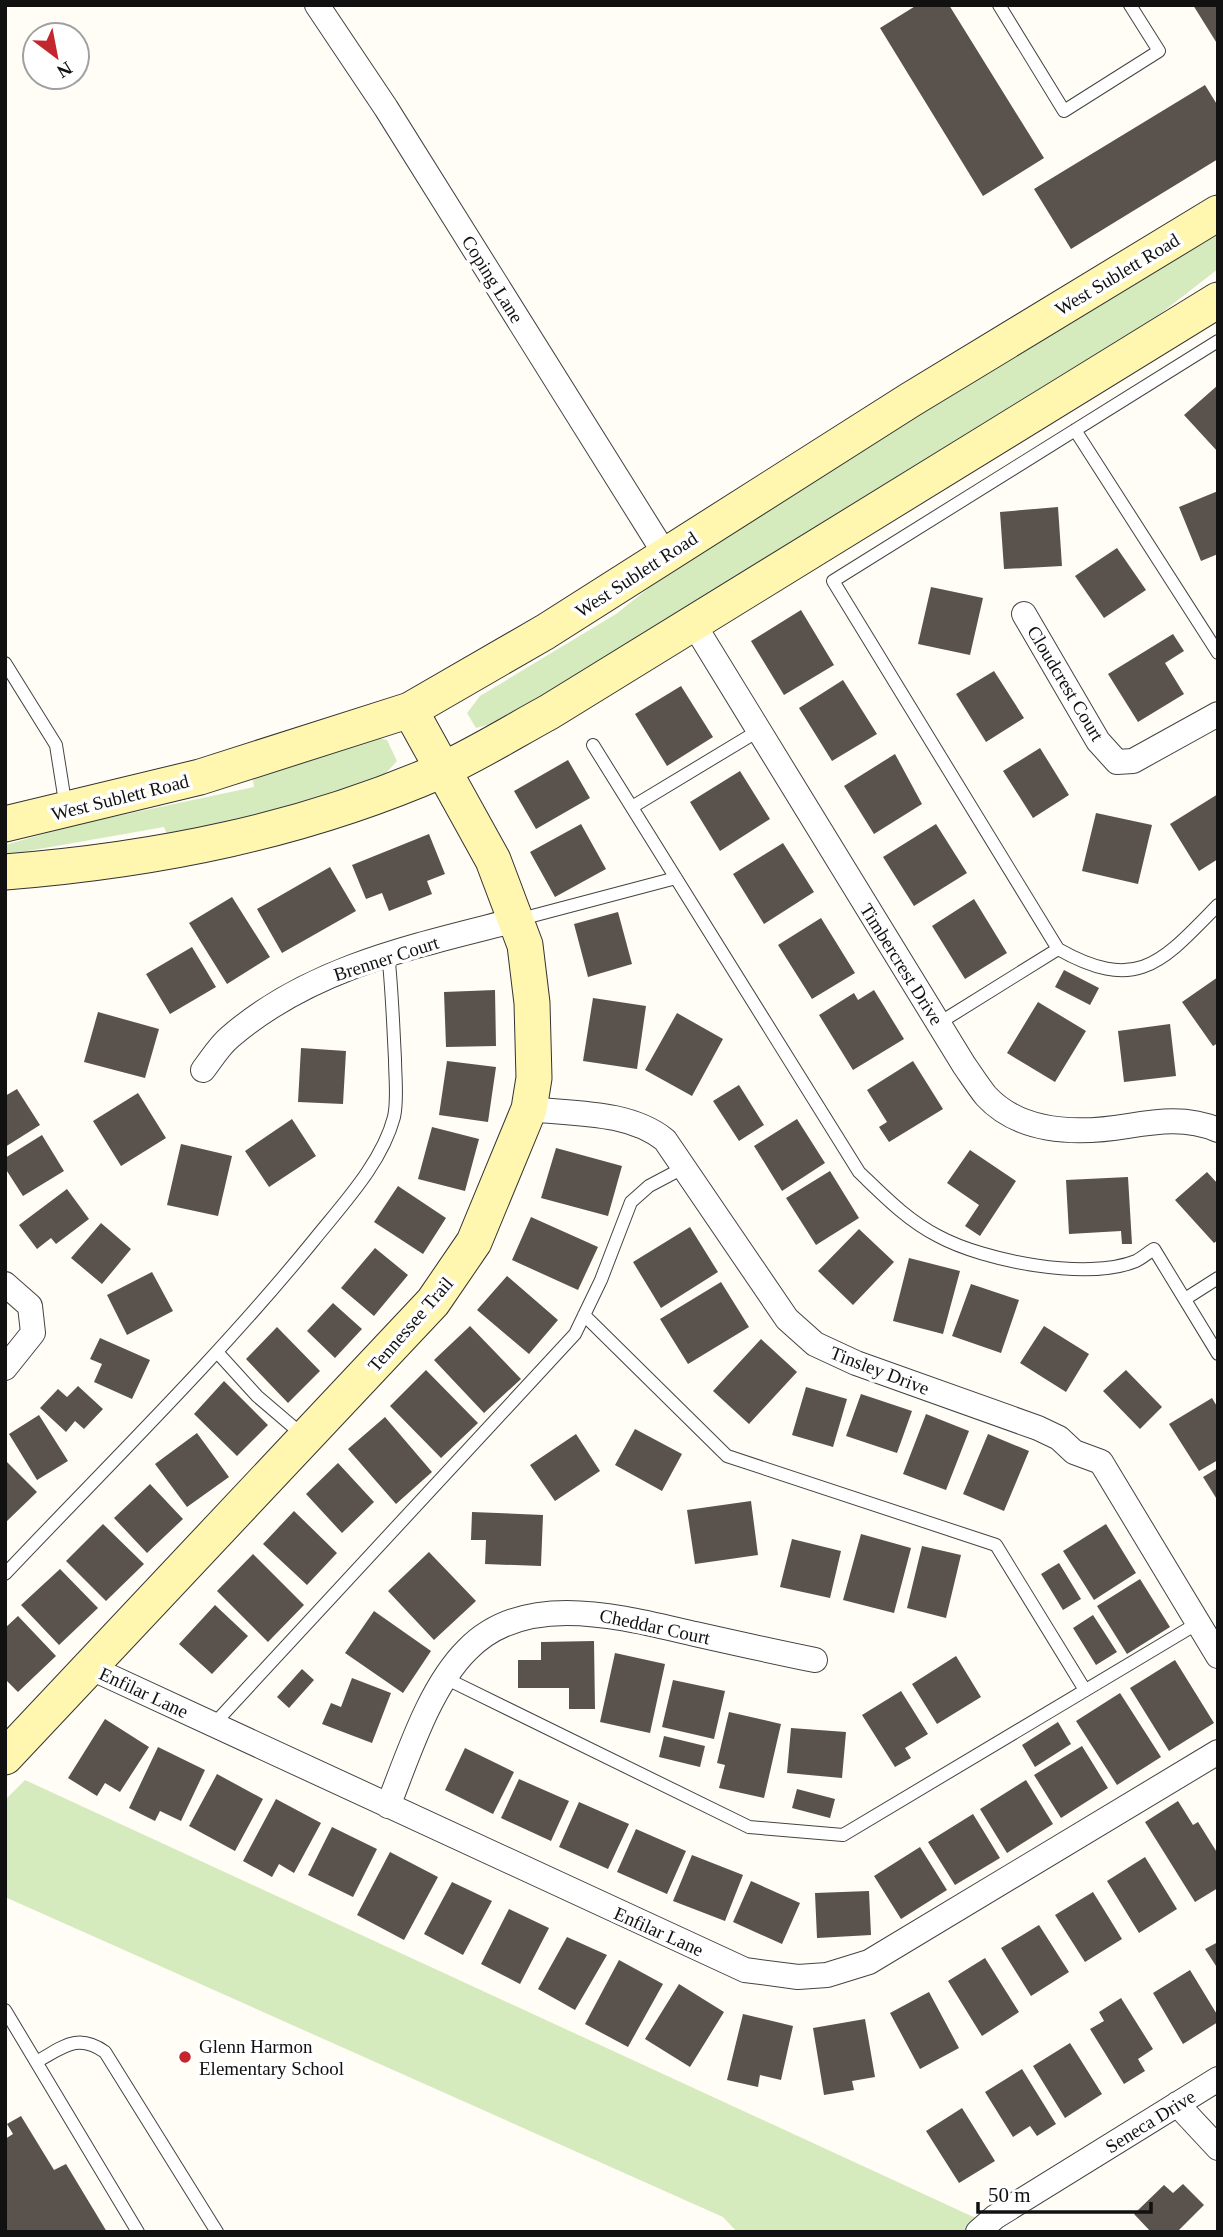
<svg xmlns="http://www.w3.org/2000/svg" width="1223" height="2237" font-family="'Times New Roman',serif">
	<style>
		.green { fill: #d5ebbd }
		.building { fill: #5a524d }
		.lines { fill: none; stroke-linecap: round; stroke-linejoin: round }
		.lane-casing { stroke: #444; stroke-width: 14 }
		.street-casing { stroke: #444; stroke-width: 26 }
		.secondary-casing { stroke: #333; stroke-width: 37 }
		.lane { stroke: #fff; stroke-width: 12 }
		.street { stroke: #fff; stroke-width: 24 }
		.secondary { stroke: #fff6b0; stroke-width: 35 }
		.poi-dot { fill: #c4262e; stroke: #fff; stroke-width: 2.5 }
		.labels { text-anchor: middle; stroke-width: 7; stroke-linejoin: round; paint-order: stroke }
		.street-label { font-size: 19px; fill: #111; stroke: #fff }
		.poi-label { font-size: 19px; fill: #111; stroke: #fff; text-anchor: start }
	</style>
	<rect width="100%" height="100%" fill="#fffdf5"/>
	<!-- green -->
	<path class="green" d="M1218,230V269L1147,324L503,721L476,728L467,713L480,696L616,614L684,560Z
		M374,737L387,740L397,761L385,774L359,788L169,839L164,827L5,855V845L75,825L254,787L252,775Z
		M25,1780L1006,2232H737L723,2217L5,1897V1800Z"/>
	<!-- building -->
	<path class="building" d="M917,5H949L1044,158L983,196L880,28Z
		M1193,5H1218V45Z
		M1205,85L1218,106V159L1071,249L1034,189Z
		M1218,385V452L1184,415Z
		M1218,491V554L1201,561L1179,507Z
		M1058,507L1062,566L1004,569L1000,512Z
		M1117,548L1146,590L1104,618L1075,576Z
		M931,587L983,598L970,655L918,644Z
		M801,610L834,665L784,695L751,641Z
		M1173,634L1184,651L1165,663L1184,694L1138,722L1108,674Z
		M994,671L1024,718L986,742L956,694Z
		M843,680L877,734L832,761L799,708Z
		M681,686L713,737L667,766L635,714Z
		M1040,748L1069,795L1033,818L1003,771Z
		M895,754L922,804L874,834L844,786Z
		M568,760L590,798L536,829L514,791Z
		M740,771L770,819L720,851L690,802Z
		M1218,794V859L1199,871L1170,824Z
		M1096,813L1152,825L1138,884L1082,871Z
		M581,824L606,869L555,897L530,852Z
		M936,824L967,873L914,906L883,857Z
		M429,834L445,874L427,881L432,894L389,911L382,893L366,899L352,865Z
		M783,843L814,892L764,924L733,874Z
		M330,867L356,911L282,953L257,909Z
		M232,897L270,957L227,984L189,923Z
		M974,899L1007,953L965,979L932,926Z
		M618,912L632,964L588,977L574,924Z
		M821,918L855,973L812,999L778,945Z
		M192,947L216,987L170,1014L146,974Z
		M1064,970L1099,988L1090,1005L1055,987Z
		M1218,977V1043L1213,1046L1182,1002Z
		M495,990L496,1046L446,1047L444,992Z
		M874,990L904,1039L853,1070L819,1015L854,993L858,1000Z
		M593,998L646,1006L637,1069L583,1061Z
		M1038,1002L1086,1031L1055,1082L1007,1053Z
		M98,1012L159,1029L145,1078L84,1062Z
		M677,1013L723,1039L692,1096L645,1070Z
		M1170,1024L1176,1076L1124,1082L1118,1031Z
		M301,1048L346,1051L343,1104L298,1102Z
		M447,1061L496,1067L488,1122L439,1115Z
		M913,1061L943,1109L889,1142L879,1127L887,1122L867,1090Z
		M739,1085L764,1125L739,1141L713,1101Z
		M17,1089L40,1125L5,1147V1096Z
		M138,1093L166,1138L121,1166L93,1121Z
		M292,1119L316,1156L269,1187L245,1151Z
		M797,1119L825,1163L782,1191L754,1146Z
		M432,1127L479,1139L465,1191L418,1179Z
		M42,1135L64,1171L23,1196L5,1168V1158Z
		M181,1144L232,1156L218,1216L167,1205Z
		M556,1148L622,1166L608,1216L541,1198Z
		M970,1150L1016,1181L980,1236L965,1226L979,1205L947,1183Z
		M830,1171L859,1218L816,1245L786,1198Z
		M1207,1172L1218,1184V1240L1214,1243L1175,1200Z
		M1128,1177L1132,1244H1122L1121,1231L1069,1234L1066,1180Z
		M398,1186L446,1218L423,1254L374,1222Z
		M67,1189L89,1219L56,1244L51,1238L37,1249L19,1225Z
		M531,1217L598,1247L578,1290L512,1260Z
		M101,1223L131,1249L102,1284L71,1258Z
		M690,1227L718,1272L661,1308L633,1262Z
		M859,1229L894,1262L853,1305L818,1271Z
		M375,1248L408,1275L374,1316L341,1288Z
		M909,1258L960,1271L943,1334L893,1321Z
		M152,1272L173,1311L127,1335L107,1295Z
		M507,1276L558,1320L529,1354L477,1310Z
		M721,1282L749,1327L688,1364L660,1319Z
		M971,1284L1019,1300L1001,1353L952,1336Z
		M333,1303L362,1329L335,1358L307,1331Z
		M470,1326L521,1379L484,1413L434,1360Z
		M1044,1326L1089,1354L1066,1392L1020,1363Z
		M277,1327L320,1371L288,1403L246,1359Z
		M100,1338L150,1360L132,1399L94,1382L102,1364L90,1359Z
		M761,1339L797,1372L749,1424L713,1391Z
		M426,1370L478,1423L441,1458L390,1406Z
		M1126,1370L1162,1407L1140,1429L1103,1391Z
		M224,1381L268,1425L237,1456L194,1414Z
		M78,1386L103,1409L84,1429L75,1421L66,1432L40,1408L58,1389L67,1397Z
		M806,1387L847,1399L833,1447L792,1435Z
		M861,1394L912,1411L897,1453L846,1436Z
		M1212,1398L1218,1408V1460L1199,1471L1169,1424Z
		M926,1414L969,1431L946,1490L903,1474Z
		M39,1415L68,1461L37,1480L9,1434Z
		M385,1417L432,1472L396,1504L348,1449Z
		M635,1429L682,1454L662,1491L615,1465Z
		M197,1433L229,1477L187,1507L155,1464Z
		M576,1434L600,1471L555,1501L530,1465Z
		M988,1434L1029,1451L1004,1511L963,1494Z
		M5,1460L37,1492L7,1521L5,1519Z
		M338,1463L374,1502L342,1533L306,1494Z
		M1218,1468V1501L1203,1477Z
		M150,1484L183,1519L147,1553L114,1518Z
		M751,1501L758,1555L695,1564L687,1510Z
		M294,1511L337,1553L307,1585L263,1544Z
		M472,1512L543,1515L541,1566L485,1564L486,1540H471Z
		M103,1524L144,1564L106,1601L66,1561Z
		M1106,1524L1136,1573L1094,1600L1063,1551Z
		M861,1534L911,1548L894,1613L843,1600Z
		M792,1539L841,1551L830,1598L780,1587Z
		M922,1546L961,1555L946,1618L907,1608Z
		M429,1552L476,1601L434,1640L388,1591Z
		M253,1554L304,1605L268,1642L217,1591Z
		M1059,1563L1081,1599L1063,1610L1041,1574Z
		M60,1569L98,1608L59,1645L21,1605Z
		M1140,1579L1170,1627L1127,1654L1097,1606Z
		M215,1605L248,1636L212,1674L179,1644Z
		M374,1611L431,1651L403,1693L345,1653Z
		M1093,1615L1117,1652L1096,1665L1073,1628Z
		M18,1616L56,1656L18,1692L5,1679V1628Z
		M594,1641L595,1709H569V1688H518V1660H541V1642Z
		M615,1653L665,1664L650,1733L600,1722Z
		M956,1656L981,1697L937,1724L912,1684Z
		M1175,1660L1214,1723L1169,1751L1130,1688Z
		M302,1669L314,1680L289,1708L277,1697Z
		M352,1678L391,1693L372,1743L322,1724L331,1703L341,1707Z
		M673,1680L725,1691L714,1739L662,1727Z
		M901,1691L928,1734L905,1748L911,1758L895,1767L862,1715Z
		M1120,1693L1161,1757L1117,1785L1076,1721Z
		M729,1712L781,1724L764,1798L719,1788L725,1765L717,1763Z
		M105,1719L149,1747L120,1792L105,1783L97,1796L68,1778Z
		M1058,1722L1071,1744L1035,1767L1022,1745Z
		M791,1728L846,1732L842,1778L787,1773Z
		M664,1736L705,1746L700,1767L659,1757Z
		M1082,1746L1108,1788L1061,1818L1034,1775Z
		M158,1747L205,1770L181,1821L160,1811L155,1821L129,1808Z
		M465,1748L514,1772L493,1814L445,1790Z
		M217,1774L263,1799L235,1851L189,1826Z
		M519,1779L569,1801L551,1841L501,1818Z
		M1026,1780L1053,1824L1007,1853L980,1809Z
		M797,1789L835,1799L830,1818L792,1808Z
		M276,1799L321,1823L294,1873L279,1864L272,1877L243,1861Z
		M1178,1801L1193,1825L1198,1822L1218,1854V1888L1195,1902L1145,1822Z
		M579,1802L629,1824L608,1869L559,1847Z
		M973,1814L1000,1858L955,1885L928,1842Z
		M332,1827L377,1849L353,1897L308,1875Z
		M636,1829L686,1851L667,1894L617,1872Z
		M920,1847L947,1890L901,1919L874,1876Z
		M390,1852L438,1877L404,1940L357,1915Z
		M692,1855L743,1875L725,1921L673,1901Z
		M1145,1857L1177,1909L1139,1933L1107,1881Z
		M751,1881L800,1903L782,1944L733,1922Z
		M452,1882L492,1901L463,1955L424,1934Z
		M869,1891L871,1935L817,1938L815,1893Z
		M1093,1892L1122,1939L1085,1962L1055,1915Z
		M509,1909L549,1928L520,1984L481,1964Z
		M1039,1925L1069,1972L1031,1996L1001,1948Z
		M567,1937L607,1955L575,2010L538,1989Z
		M1218,1942V1969L1205,1949Z
		M985,1958L1019,2012L982,2036L948,1981Z
		M619,1960L663,1984L628,2047L585,2024Z
		M1190,1970L1218,2016V2022L1183,2044L1153,1993Z
		M679,1984L724,2012L690,2067L645,2039Z
		M929,1992L959,2048L920,2069L890,2013Z
		M1121,1998L1153,2049L1138,2059L1145,2071L1124,2084L1090,2029L1104,2021L1099,2012Z
		M743,2014L793,2026L781,2080L760,2075L758,2087L727,2080Z
		M865,2019L875,2077L852,2081L854,2090L824,2095L813,2028Z
		M1070,2043L1102,2094L1065,2118L1033,2066Z
		M1022,2069L1056,2124L1037,2136L1030,2126L1013,2137L985,2092Z
		M962,2108L995,2161L959,2183L926,2131Z
		M21,2116L54,2170L66,2164L107,2232H5V2139L13,2134L7,2124Z
		M1183,2184L1204,2205L1177,2232H1151L1134,2214L1164,2185L1173,2193Z"/>
	<g class="lines">
		<defs>
			<path id="lane" d="M999,5L1064,111L1159,51L1130,5
				M1218,341L833,581L1058,949C1138,994 1162,962 1218,905
				M1075,430L1218,653
				M5,663L56,745L66,808
				M593,745L859,1172C884,1196 907,1220 938,1236C984,1261 1087,1281 1136,1261C1142,1258 1149,1252 1154,1249L1218,1354
				M632,807L758,731
				M517,920L676,878
				M939,1023L1058,949
				M1185,1299L1218,1278
				M584,1315L727,1456L996,1545L1085,1690
				M217,1352L257,1396L305,1437
				M5,1574C109,1464 218,1358 314,1240C343,1204 382,1163 394,1117C398,1099 395,1077 395,1059C393,1023 392,988 388,953
				M447,1679L749,1827L843,1835L1198,1623
				M214,1724L575,1334L601,1280L631,1202L649,1186L683,1168
				M5,2010L138,2232
				M36,2062C62,2048 77,2032 105,2052L217,2232"/>
			<path id="street" d="M317,5L386,108L665,554
				M1024,614L1098,741L1117,762L1133,761L1218,714
				M693,623L964,1065C971,1075 978,1086 986,1096C1022,1135 1080,1134 1128,1126C1158,1121 1188,1117 1218,1130
				M203,1070C211,1060 219,1046 230,1037C311,967 415,946 516,920
				M529,1109C574,1114 629,1111 665,1140L787,1319L815,1344L856,1363L1038,1428L1059,1438L1074,1452L1101,1462L1218,1656
				M5,1284L30,1306L33,1333L5,1368
				M89,1667L745,1970L798,1977L827,1975L869,1962L1218,1752
				M388,1806C408,1756 429,1688 467,1650C526,1589 624,1618 695,1634C735,1643 775,1652 815,1660
				M1177,2104L1218,2148
				M978,2232L995,2217L1218,2079"/>
			<path id="secondary" d="M5,824L200,777L410,710L545,632L910,400L1218,213
				M5,872C156,860 303,831 442,770C479,753 514,731 549,712L1218,300
				M5,1757L433,1302L474,1242L529,1109L534,1078L532,1003L525,945L493,860L410,710"/>
		</defs>
		<!-- lane casing -->
		<use href="#lane" class="lane-casing"/>
		<!-- street casing -->
		<use href="#street" class="street-casing"/>
		<!-- secondary casing -->
		<use href="#secondary" class="secondary-casing"/>
		<!-- lane -->
		<use href="#lane" class="lane"/>
		<!-- street -->
		<use href="#street" class="street"/>
		<!-- secondary -->
		<use href="#secondary" class="secondary"/>
	</g>
	<!-- markers -->
	<circle class="poi-dot" cx="185" cy="2057" r="7"/>
	<g class="labels">
		<!-- street labels -->
		<g class="street-label">
			<text transform="translate(1117 274) rotate(-31)" y="7">West Sublett Road</text>
			<text transform="translate(493 279) rotate(58)" y="7">Coping Lane</text>
			<text transform="translate(636 574) rotate(-33)" y="7">West Sublett Road</text>
			<text transform="translate(1066 683) rotate(59)" y="7">Cloudcrest Court</text>
			<text transform="translate(120 797) rotate(-14)" y="7">West Sublett Road</text>
			<text transform="translate(386 958) rotate(-18)" y="7">Brenner Court</text>
			<text transform="translate(902 964) rotate(58)" y="7">Timbercrest Drive</text>
			<text transform="translate(410 1324) rotate(-49)" y="7">Tennessee Trail</text>
			<text transform="translate(880 1370) rotate(21)" y="7">Tinsley Drive</text>
			<text transform="translate(655 1626) rotate(12)" y="7">Cheddar Court</text>
			<text transform="translate(144 1692) rotate(25)" y="7">Enfilar Lane</text>
			<text transform="translate(659 1931) rotate(24)" y="7">Enfilar Lane</text>
			<text transform="translate(1150 2121) rotate(-32)" y="7">Seneca Drive</text>
		</g>
		<!-- poi labels -->
		<g class="poi-label">
			<text x="199" y="2053">Glenn Harmon<tspan x="199" dy="22">Elementary School</tspan></text>
		</g>
	</g>
	<!-- border -->
	<rect width="1223" height="2237" fill="none" stroke="#111111" stroke-width="14"/>
	<!-- north arrow -->
	<g transform="translate(56 56) rotate(148)"><circle r="33" fill="#ffffff" stroke="#a0a0a0" stroke-width="2"/>
	<path d="M0-5L12 26L0 18L-12 26Z" fill="#c4262e"/>
	<text y="-10" font-size="19" font-weight="bold" text-anchor="middle" fill="#111111">N</text>
	</g>
	<!-- scale -->
	<path d="M978 2202v10h173v-10" fill="none" stroke="#111111" stroke-width="3.5"/>
	<text x="988" y="2202" font-size="21" fill="#111111" stroke="#ffffff" stroke-width="5" paint-order="stroke">50 m</text>
</svg>
